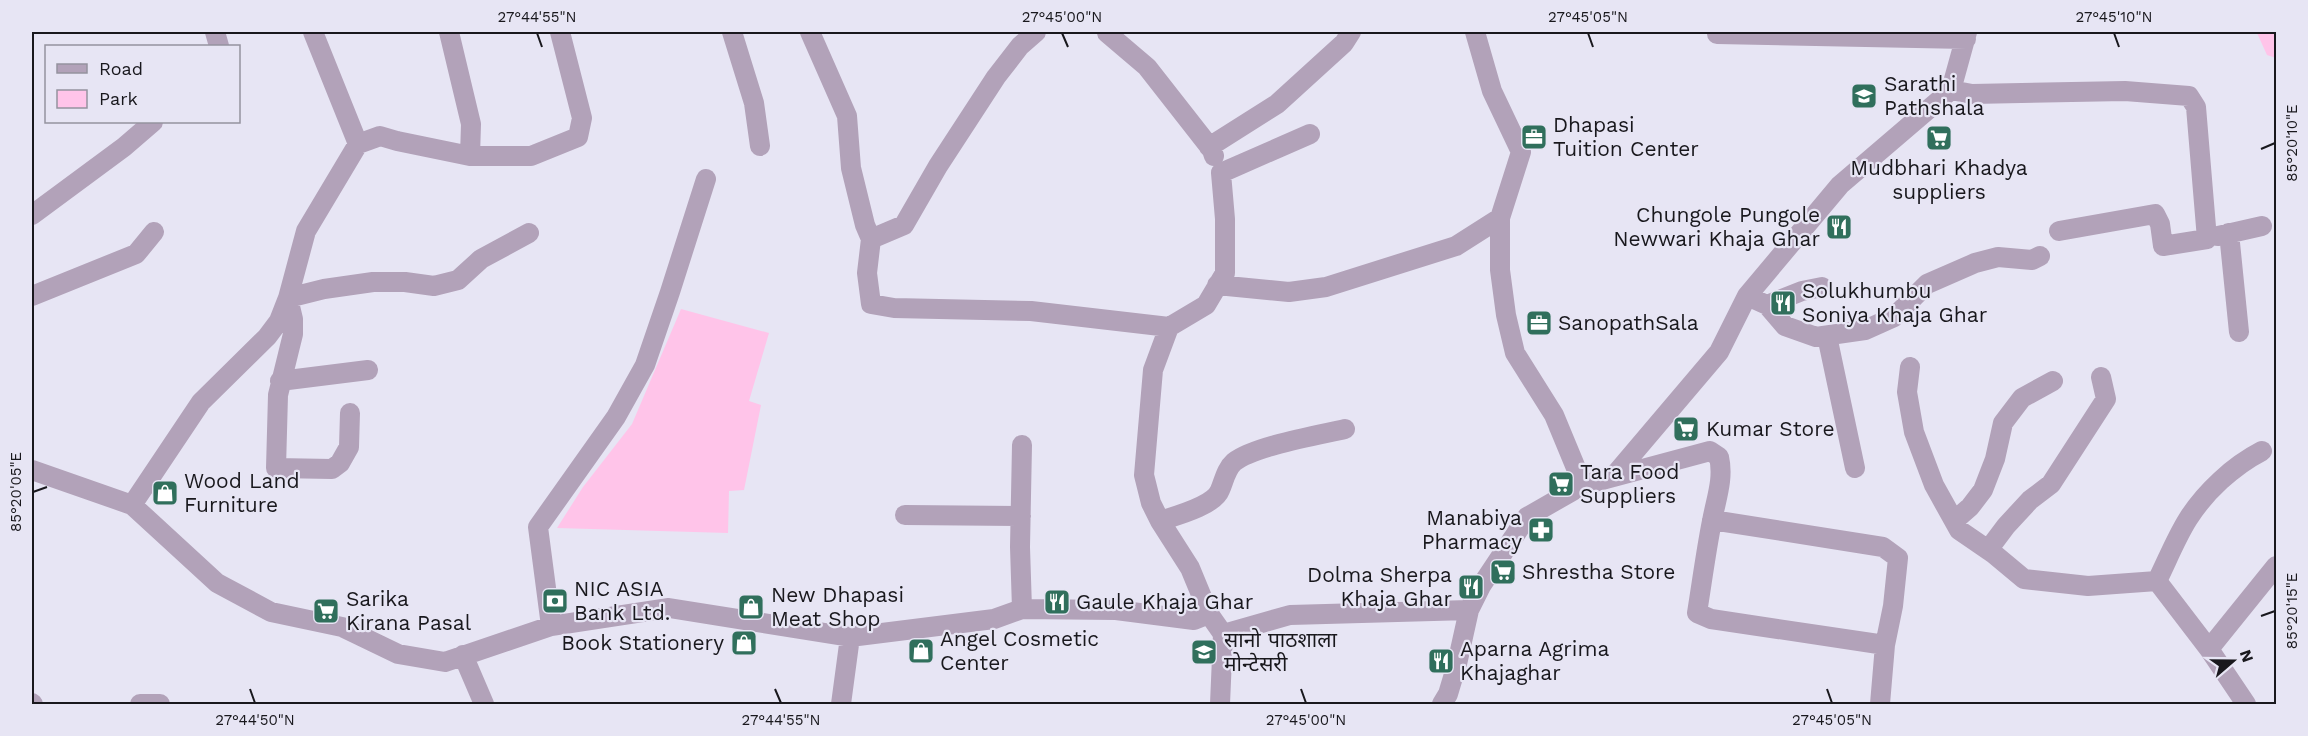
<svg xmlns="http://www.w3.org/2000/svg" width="2308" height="736" font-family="'Work Sans','Noto Sans Devanagari',sans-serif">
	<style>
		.green { fill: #ffc4e9 }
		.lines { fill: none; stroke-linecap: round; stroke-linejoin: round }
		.minor { stroke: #b2a2b9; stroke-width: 20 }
		.ticks { fill: none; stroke: #19181d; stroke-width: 2 }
		.labels { text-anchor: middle; stroke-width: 4.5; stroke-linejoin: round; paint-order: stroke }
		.poi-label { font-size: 21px; fill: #19181d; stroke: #e7e5f4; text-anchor: start }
		.neatline { fill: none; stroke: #19181d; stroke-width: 2 }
		.ticks-label { font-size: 15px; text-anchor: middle; fill: #19181d }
	</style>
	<rect width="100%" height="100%" fill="#e7e5f4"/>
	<!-- green -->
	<path class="green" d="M2253,32H2276V58L2267,55L2257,33Z
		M681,309L769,333L749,401L761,405L744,490L729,491L728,533L557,528L583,487L632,424Z"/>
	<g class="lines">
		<!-- minor -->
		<path class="minor" d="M215,32L219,46
			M313,32L358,144
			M732,32L754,103L760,146
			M810,32L847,116L851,168L865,225L871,239L904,225L938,166L996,77L1020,46L1036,32
			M1475,32L1492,91L1521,152L1500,218V270L1506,315L1515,353L1554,415L1583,485
			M1717,32V34L1966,39
			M1107,33L1147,67L1212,150L1214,156
			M1951,90L1972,94L2125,91L2189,96L2196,107L2207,239L2163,246L2160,224L2155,214L2059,231
			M1310,134L1221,173L1225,219V273L1206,305L1169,327L1153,370L1144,475L1151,503L1160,521L1190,568L1209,614L1223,634L1290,615L1469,610
			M1209,147L1277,104L1344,43L1351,32
			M470,156H531L578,137L582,118L560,32
			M32,215L124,147L153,122
			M2229,233L2239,332
			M2218,236L2262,226
			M871,239L867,273L871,304L894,308L1031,311L1169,327
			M1217,285L1289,292L1326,287L1456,246L1500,218
			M32,296L136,254L154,232
			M1747,296L1767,305L1785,326L1816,337L1865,330L1894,317L1927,284L1975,263L1998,257L2032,260L2040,256
			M1767,305L1802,291L1822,287
			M1827,336L1855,468
			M1910,367L1907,392L1914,432L1934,485L1959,530L1994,554L2024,579L2088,586L2157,581L2209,649
			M280,381L368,370
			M350,413L349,447L340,463L332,469L276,468L278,395L293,334V319L288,298L324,289L373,282H405L434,286L458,280L481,259L529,233
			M1022,445L1020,547L1022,609
			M32,470L132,505L201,402L267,337L279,321L288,298L306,231L358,144L380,136L397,141L470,156L471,124L449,32
			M1613,477L1710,451L1719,457C1724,479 1716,499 1712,521C1706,551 1702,582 1697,613L1711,619L1885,645L1893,606L1898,558L1883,547L1712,520
			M132,505L217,583L271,612L342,627L398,654L445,662L551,626L669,608L850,637L994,619L1022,609L1116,610L1194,620L1209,614
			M905,515L1021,516
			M1160,521C1175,516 1214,506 1220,490C1224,481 1226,469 1234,462C1254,446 1319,435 1345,429
			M1954,521L1970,507L1983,490L1995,459L2003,423L2022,398L2053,381
			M1988,550L2006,526L2030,500L2051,484L2106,399L2101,377
			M2157,581C2167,561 2176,538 2188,519C2205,492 2233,466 2262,451
			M551,626L538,527L616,417L645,365L670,292L706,179
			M463,655L484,704
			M32,703L33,704
			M140,704H160
			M841,704L850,637
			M1220,704L1223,634
			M1442,704L1448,694L1457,664L1469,610L1481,586L1527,517L1583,485L1613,477L1719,352L1747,296L1840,185L1951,90L1967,32
			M1880,704L1885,645
			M2246,704L2209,649L2276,566"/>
	</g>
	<!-- ticks -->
	<path class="ticks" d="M537,33L542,47M1062,33L1068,47M1588,33L1593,47M2114,33L2119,47M2261,149L2275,143M33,492L47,487M2261,616L2275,611M250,689L255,703M775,689L781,703M1301,689L1306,703M1827,689L1832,703"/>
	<!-- icons -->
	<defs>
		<symbol id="school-square" viewBox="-11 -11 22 22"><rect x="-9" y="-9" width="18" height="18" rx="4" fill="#306f5c" stroke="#e7e5f4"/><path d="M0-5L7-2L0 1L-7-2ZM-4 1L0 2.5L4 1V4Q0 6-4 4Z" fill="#fff"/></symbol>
		<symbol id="office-square" viewBox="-11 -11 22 22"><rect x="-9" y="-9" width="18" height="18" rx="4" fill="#306f5c" stroke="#e7e5f4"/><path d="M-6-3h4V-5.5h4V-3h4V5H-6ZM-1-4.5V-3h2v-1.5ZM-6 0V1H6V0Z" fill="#fff"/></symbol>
		<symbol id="supermarket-square" viewBox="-11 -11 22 22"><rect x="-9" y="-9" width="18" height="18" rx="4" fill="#306f5c" stroke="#e7e5f4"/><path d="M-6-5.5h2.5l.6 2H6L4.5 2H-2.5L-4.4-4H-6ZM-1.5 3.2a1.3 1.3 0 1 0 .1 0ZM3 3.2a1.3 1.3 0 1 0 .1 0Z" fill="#fff"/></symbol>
		<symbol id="restaurant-square" viewBox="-11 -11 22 22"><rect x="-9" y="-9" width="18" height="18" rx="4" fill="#306f5c" stroke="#e7e5f4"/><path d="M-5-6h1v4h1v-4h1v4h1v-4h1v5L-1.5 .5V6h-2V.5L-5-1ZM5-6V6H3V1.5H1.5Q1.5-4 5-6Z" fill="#fff"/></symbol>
		<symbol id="shop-square" viewBox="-11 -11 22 22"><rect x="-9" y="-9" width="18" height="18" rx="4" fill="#306f5c" stroke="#e7e5f4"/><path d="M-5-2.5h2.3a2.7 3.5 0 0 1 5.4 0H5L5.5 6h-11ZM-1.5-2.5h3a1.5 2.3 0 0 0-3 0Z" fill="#fff"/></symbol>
		<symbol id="pharmacy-square" viewBox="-11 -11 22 22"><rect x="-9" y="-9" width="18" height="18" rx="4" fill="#306f5c" stroke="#e7e5f4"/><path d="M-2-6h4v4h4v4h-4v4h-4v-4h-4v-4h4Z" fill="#fff"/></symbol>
		<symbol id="bank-square" viewBox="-11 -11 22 22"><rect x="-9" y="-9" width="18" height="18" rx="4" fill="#306f5c" stroke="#e7e5f4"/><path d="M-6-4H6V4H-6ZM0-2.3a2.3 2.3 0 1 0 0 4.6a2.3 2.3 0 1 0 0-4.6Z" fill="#fff"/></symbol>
	</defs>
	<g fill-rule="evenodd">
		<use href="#school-square" x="1849" y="81" width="30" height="30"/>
		<use href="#office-square" x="1519" y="122" width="30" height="30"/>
		<use href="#supermarket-square" x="1924" y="123" width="30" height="30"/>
		<use href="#restaurant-square" x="1824" y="212" width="30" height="30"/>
		<use href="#restaurant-square" x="1768" y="288" width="30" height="30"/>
		<use href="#office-square" x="1524" y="308" width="30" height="30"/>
		<use href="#supermarket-square" x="1671" y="414" width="30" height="30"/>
		<use href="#supermarket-square" x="1546" y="469" width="30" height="30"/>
		<use href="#shop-square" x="150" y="478" width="30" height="30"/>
		<use href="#pharmacy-square" x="1526" y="515" width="30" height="30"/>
		<use href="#supermarket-square" x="1488" y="557" width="30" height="30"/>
		<use href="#restaurant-square" x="1456" y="572" width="30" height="30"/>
		<use href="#bank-square" x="540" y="586" width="30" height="30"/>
		<use href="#restaurant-square" x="1042" y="587" width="30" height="30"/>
		<use href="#shop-square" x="736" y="592" width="30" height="30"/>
		<use href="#supermarket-square" x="311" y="596" width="30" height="30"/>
		<use href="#shop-square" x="729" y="628" width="30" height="30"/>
		<use href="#shop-square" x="906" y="636" width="30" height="30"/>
		<use href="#school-square" x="1189" y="637" width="30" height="30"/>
		<use href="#restaurant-square" x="1426" y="646" width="30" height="30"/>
	</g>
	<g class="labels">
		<!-- poi labels -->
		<g class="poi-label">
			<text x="1884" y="91">Sarathi<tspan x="1884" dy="24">Pathshala</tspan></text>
			<text x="1553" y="132">Dhapasi<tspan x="1553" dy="24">Tuition Center</tspan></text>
			<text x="1939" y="175" text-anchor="middle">Mudbhari Khadya<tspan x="1939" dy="24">suppliers</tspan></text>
			<text x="1820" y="222" text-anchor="end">Chungole Pungole<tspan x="1820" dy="24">Newwari Khaja Ghar</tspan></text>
			<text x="1802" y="298">Solukhumbu<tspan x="1802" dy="24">Soniya Khaja Ghar</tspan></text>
			<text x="1558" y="330">SanopathSala</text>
			<text x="1706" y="436">Kumar Store</text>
			<text x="1580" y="479">Tara Food<tspan x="1580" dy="24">Suppliers</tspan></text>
			<text x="184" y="488">Wood Land<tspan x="184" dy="24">Furniture</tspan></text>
			<text x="1522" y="525" text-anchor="end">Manabiya<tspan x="1522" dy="24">Pharmacy</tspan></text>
			<text x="1522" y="579">Shrestha Store</text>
			<text x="1452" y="582" text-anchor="end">Dolma Sherpa<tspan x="1452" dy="24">Khaja Ghar</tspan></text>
			<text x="574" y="596">NIC ASIA<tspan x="574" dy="24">Bank Ltd.</tspan></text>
			<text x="771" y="602">New Dhapasi<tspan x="771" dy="24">Meat Shop</tspan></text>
			<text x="346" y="606">Sarika<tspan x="346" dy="24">Kirana Pasal</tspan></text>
			<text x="1076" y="609">Gaule Khaja Ghar</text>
			<text x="940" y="646">Angel Cosmetic<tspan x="940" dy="24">Center</tspan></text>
			<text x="1224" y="647">सानो पाठशाला<tspan x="1224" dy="24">मोन्टेसरी</tspan></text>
			<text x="724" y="650" text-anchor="end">Book Stationery</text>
			<text x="1460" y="656">Aparna Agrima<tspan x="1460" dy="24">Khajaghar</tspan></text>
		</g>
	</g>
	<!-- border -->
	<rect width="2308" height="736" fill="none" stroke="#e7e5f4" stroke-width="66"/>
	<!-- legend -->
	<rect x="45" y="45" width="195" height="78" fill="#e7e5f4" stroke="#95939e" stroke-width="1.5"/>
	<rect x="57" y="64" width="30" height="9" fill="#b2a2b9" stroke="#95939e" stroke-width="1.5"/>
	<text x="99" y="75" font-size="18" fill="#19181d">Road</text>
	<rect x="57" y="90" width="30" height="18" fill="#ffc4e9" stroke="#95939e" stroke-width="1.5"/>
	<text x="99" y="105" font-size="18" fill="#19181d">Park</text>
	<!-- north arrow -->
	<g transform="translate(2233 661) rotate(70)" stroke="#e7e5f4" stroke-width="4.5" paint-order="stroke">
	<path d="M0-4.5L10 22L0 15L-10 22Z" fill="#19181d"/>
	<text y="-9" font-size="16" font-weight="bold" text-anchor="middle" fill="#19181d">N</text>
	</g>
	<rect x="33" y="33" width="2242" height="670" class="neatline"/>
	<g class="ticks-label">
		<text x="537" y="22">27°44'55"N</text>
		<text x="1062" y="22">27°45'00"N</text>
		<text x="1588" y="22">27°45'05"N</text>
		<text x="2114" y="22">27°45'10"N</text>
		<text transform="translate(2292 143) rotate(-90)" y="5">85°20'10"E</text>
		<text transform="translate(16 492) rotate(-90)" y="5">85°20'05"E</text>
		<text transform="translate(2292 611) rotate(-90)" y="5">85°20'15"E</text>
		<text x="255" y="725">27°44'50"N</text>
		<text x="781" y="725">27°44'55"N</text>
		<text x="1306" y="725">27°45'00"N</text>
		<text x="1832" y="725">27°45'05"N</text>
	</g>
</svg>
